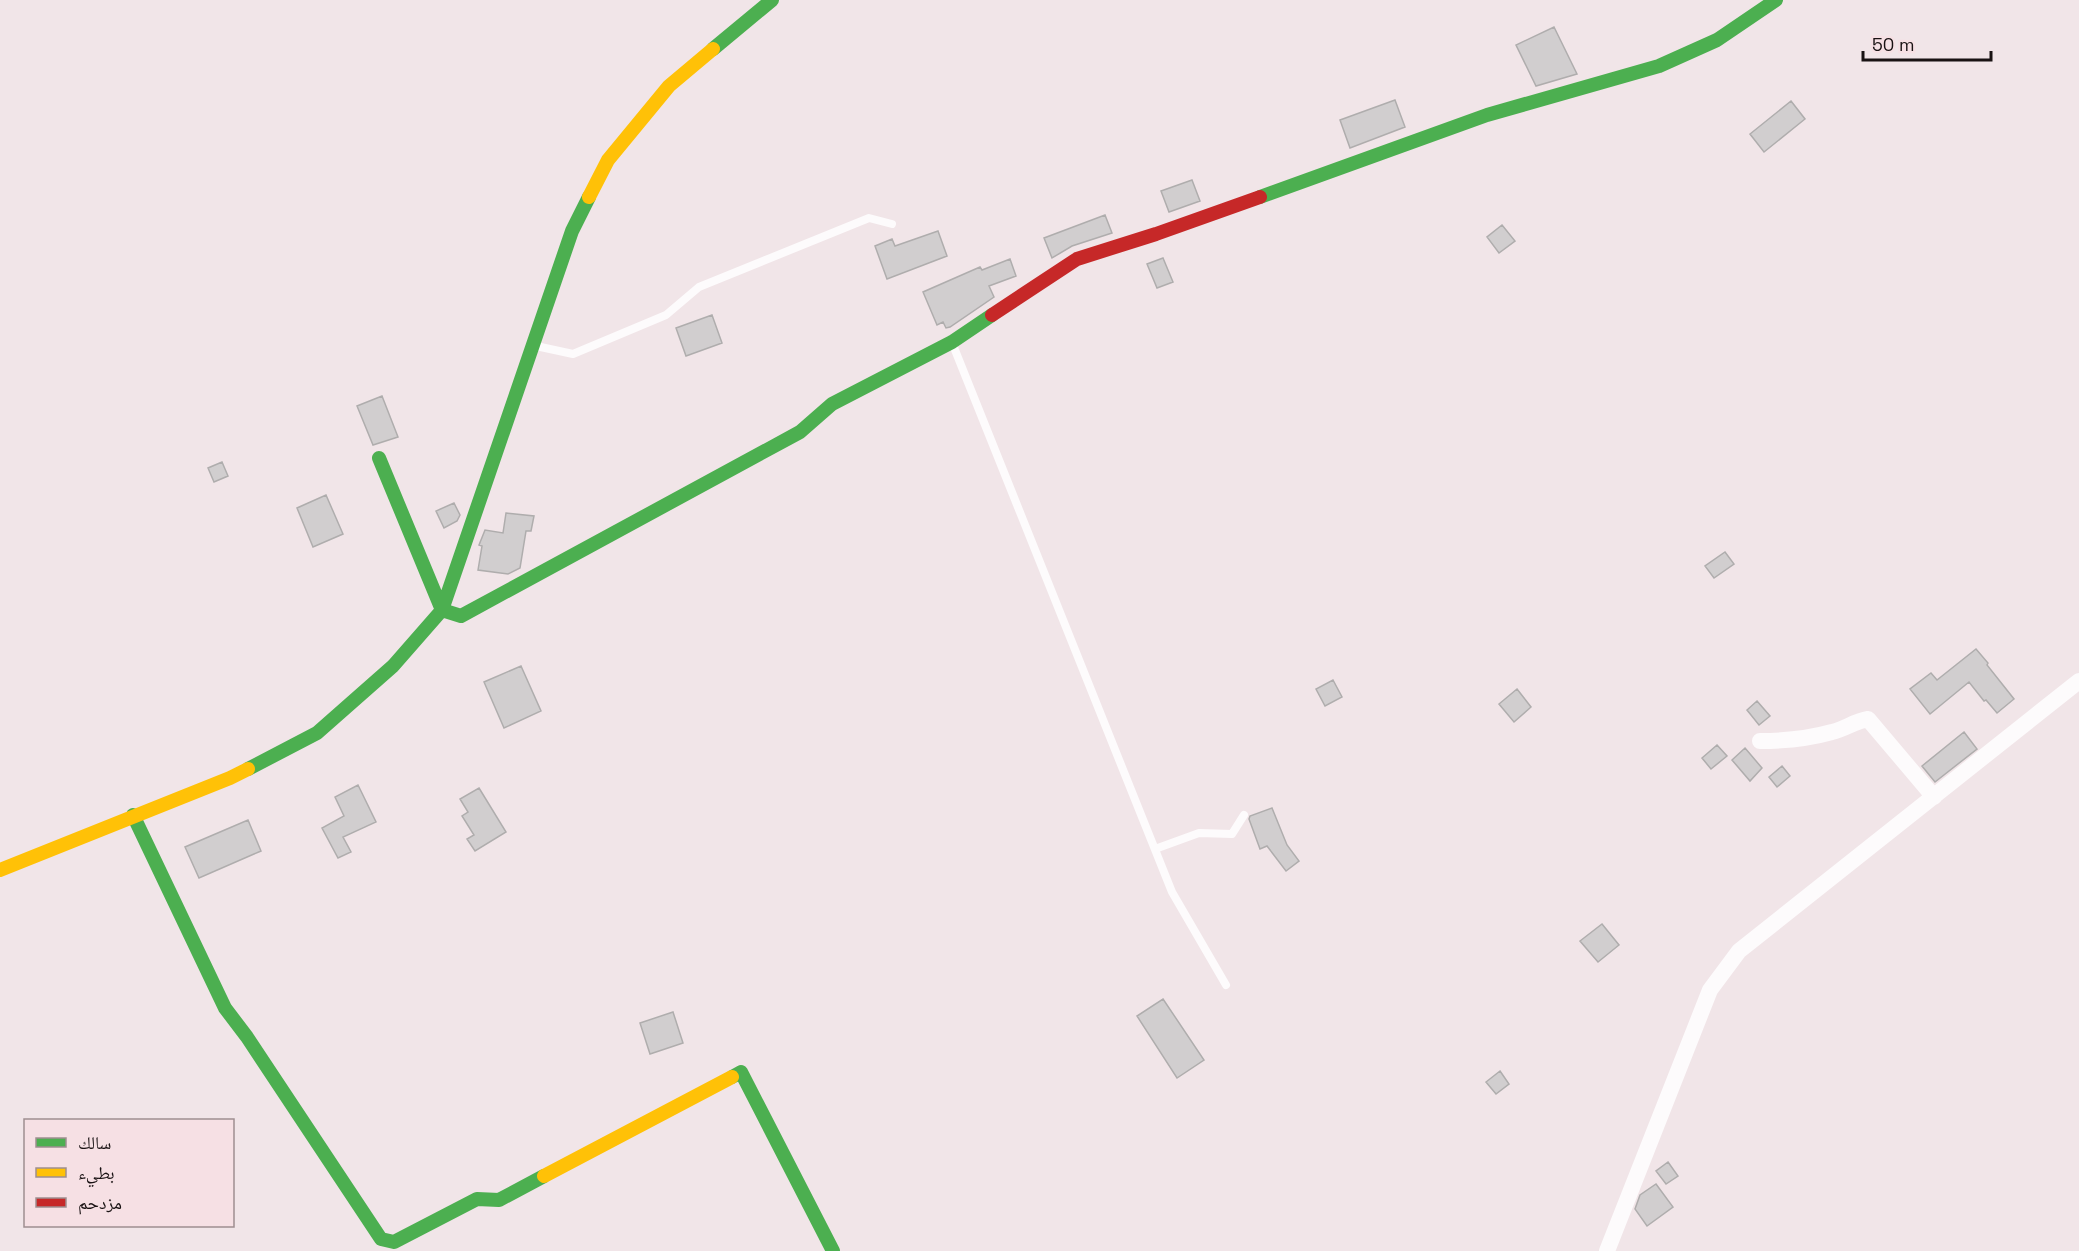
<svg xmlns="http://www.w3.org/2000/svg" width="2079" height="1251" font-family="'Space Grotesk','Noto Naskh Arabic',sans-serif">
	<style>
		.building { fill: #d1cecf; stroke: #afadad; stroke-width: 1.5 }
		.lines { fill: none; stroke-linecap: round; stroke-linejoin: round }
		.lane { stroke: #fdfbfc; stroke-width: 8 }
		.street { stroke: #fdfbfc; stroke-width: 16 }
		.fast { stroke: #4caf50; stroke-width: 14 }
		.slow { stroke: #ffc107; stroke-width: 14 }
		.jam { stroke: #c62828; stroke-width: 14 }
	</style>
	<rect width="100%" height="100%" fill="#f1e5e8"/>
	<!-- building -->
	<path class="building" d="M1554,27L1577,74L1536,86L1516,45Z
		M1395,100L1405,127L1350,148L1340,120Z
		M1791,101L1805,119L1764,152L1750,134Z
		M1192,180L1200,201L1169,212L1161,191Z
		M1105,215L1112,233L1072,246L1052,258L1044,238Z
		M1502,225L1515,241L1499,253L1487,237Z
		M938,231L947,256L887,279L875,246L892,239L895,246Z
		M1163,258L1173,282L1157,288L1147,264Z
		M1010,259L1016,276L989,286L994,297L950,327L946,328L943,322L937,325L923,292L980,267L982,270Z
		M712,315L722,343L686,356L676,328Z
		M382,396L398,437L373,445L357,406Z
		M222,462L228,476L214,482L208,468Z
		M326,495L343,534L313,547L297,508Z
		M454,503L460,515L457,521L444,528L436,511Z
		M506,513L534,516L531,531H526L520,568L508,574L478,570L482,546L479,545L485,530L503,533Z
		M1725,552L1734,564L1714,578L1705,566Z
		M1976,649L1988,663L1987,665L2014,699L1997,713L1986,700L1984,701L1969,682L1930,714L1910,689L1931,673L1937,680Z
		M521,666L541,711L504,728L484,682Z
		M1333,680L1342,697L1325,706L1316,689Z
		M1517,689L1531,707L1514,722L1499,704Z
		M1757,701L1770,716L1759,725L1747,710Z
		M1964,732L1977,749L1935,782L1922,766Z
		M1717,745L1727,756L1711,769L1702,758Z
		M1745,748L1762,768L1750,781L1732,760Z
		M1782,766L1790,776L1777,787L1769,777Z
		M358,785L376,822L343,837L351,852L338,858L322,828L344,816L335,797Z
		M479,788L506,832L475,851L467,839L474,835L462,816L468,812L460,799Z
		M1272,808L1287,845L1299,861L1286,871L1267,846L1260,849L1249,819L1250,816Z
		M248,820L261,851L199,878L185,847Z
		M1602,924L1619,945L1598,962L1580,941Z
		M1163,999L1204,1060L1177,1078L1137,1016Z
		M673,1012L683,1043L650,1054L640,1023Z
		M1500,1071L1509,1084L1496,1094L1486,1082Z
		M1668,1162L1678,1176L1666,1184L1656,1171Z
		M1656,1184L1673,1207L1647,1226L1635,1209L1640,1195Z"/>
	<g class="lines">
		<!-- lane -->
		<path class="lane" d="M953,345L1172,892L1226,985
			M536,346L573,354L666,315L699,287L869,218L892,224
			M1155,849L1199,833L1232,834L1244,815"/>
		<!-- street -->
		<path class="street" d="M1760,741C1785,741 1807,739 1832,732C1845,729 1855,721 1868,719L1934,797
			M1607,1251L1710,990L1739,951L2079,681"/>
		<!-- fast -->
		<path class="fast" d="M713,49L772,0
			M1260,197L1487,115L1659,66L1717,40L1776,0
			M379,458L442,610L461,616L800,432L832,404L952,342L992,315
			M248,769L317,733L393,666L442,610L572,231L589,197
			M133,815L225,1008L247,1037L381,1239L394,1242L477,1199L499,1200L544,1176
			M732,1077L741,1072L833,1251"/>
		<!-- slow -->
		<path class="slow" d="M589,197L608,160L669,86L713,49
			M0,870L230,778L248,769
			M544,1176L732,1077"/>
		<!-- jam -->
		<path class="jam" d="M992,315L1077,259L1156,234L1260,197"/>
	</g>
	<!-- legend -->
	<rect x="24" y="1119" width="210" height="108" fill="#f6e0e4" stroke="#9e8e90" stroke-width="1.5"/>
	<rect x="36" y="1138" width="30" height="9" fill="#4caf50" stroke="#9e8e90" stroke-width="1.5"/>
	<text x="78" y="1149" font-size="18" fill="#191213">سالك</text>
	<rect x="36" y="1168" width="30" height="9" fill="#ffc107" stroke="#9e8e90" stroke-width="1.5"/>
	<text x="78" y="1179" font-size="18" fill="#191213">بطيء</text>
	<rect x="36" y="1198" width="30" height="9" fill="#c62828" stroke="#9e8e90" stroke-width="1.5"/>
	<text x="78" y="1209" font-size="18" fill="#191213">مزدحم</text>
	<!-- scale -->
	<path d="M1863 51v9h128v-9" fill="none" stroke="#191213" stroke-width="3"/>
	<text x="1872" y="51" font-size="18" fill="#191213" stroke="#f6e0e4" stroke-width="4.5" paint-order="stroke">50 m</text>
</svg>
